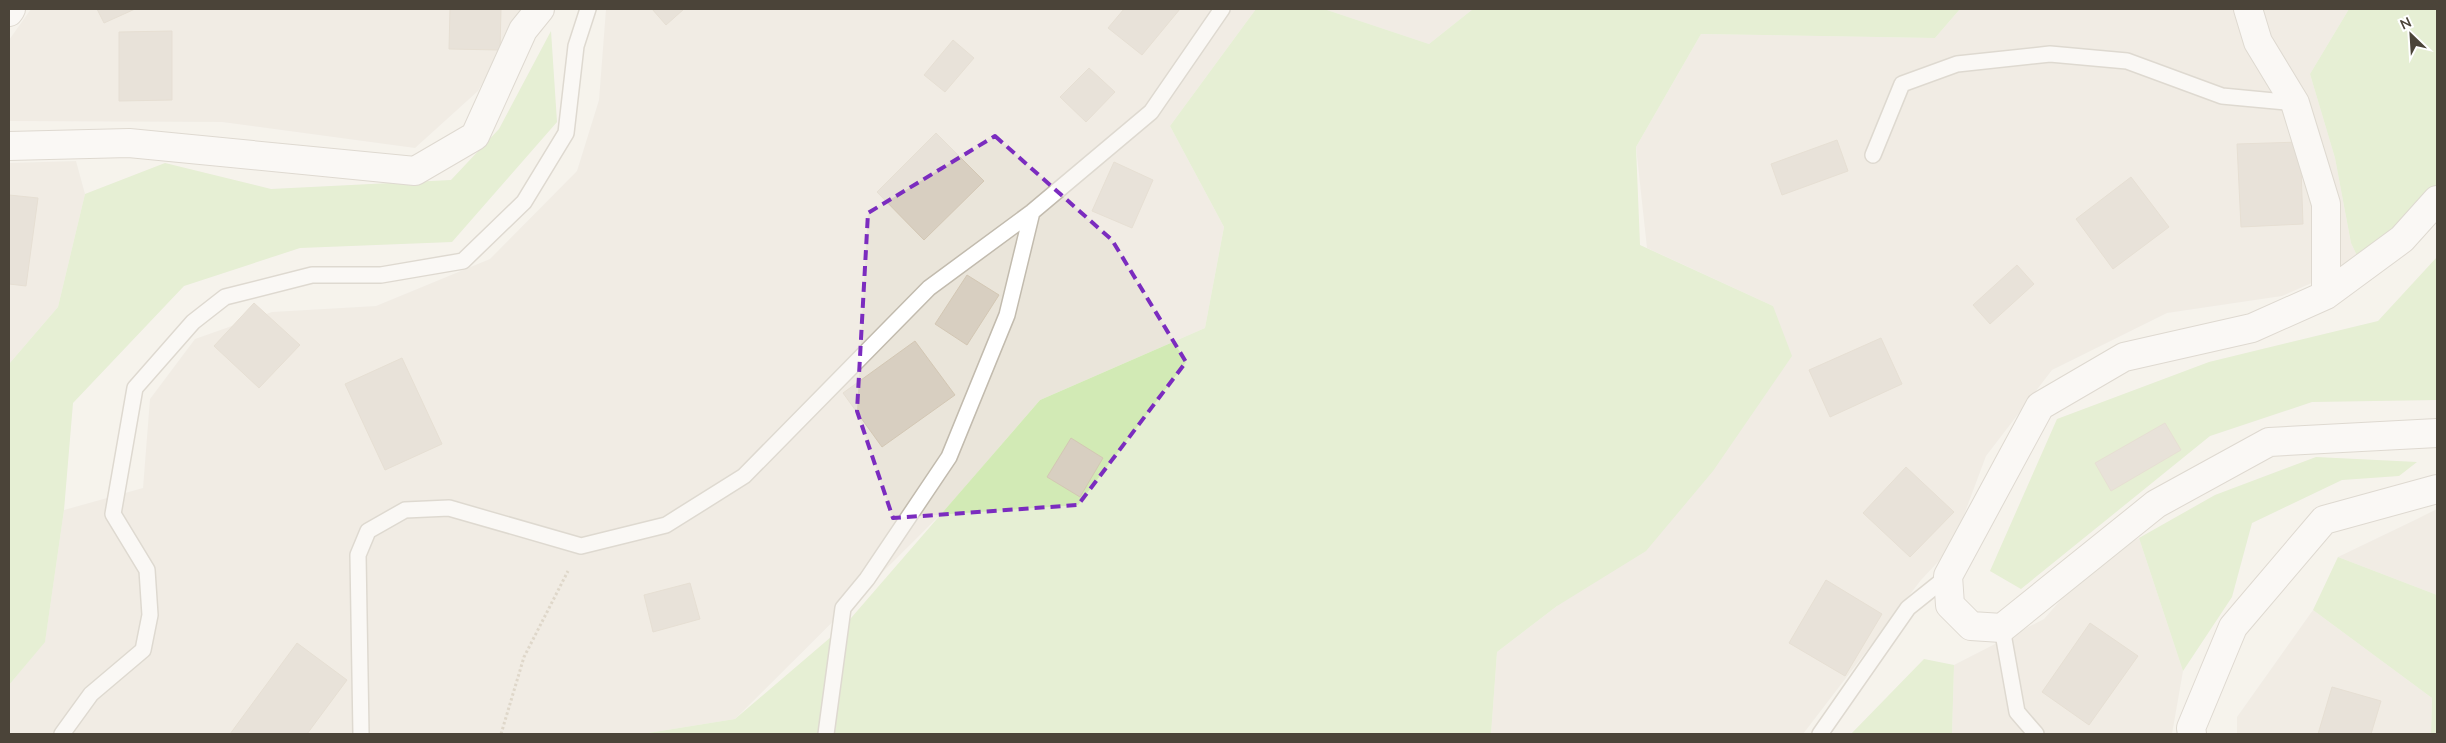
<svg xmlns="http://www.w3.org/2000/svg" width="2446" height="743" font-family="'Nunito Sans',sans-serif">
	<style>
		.residential { fill: #eae5da }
		.green { fill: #d2eab5 }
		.building { fill: #d8cfc1; stroke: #d3c7b4 }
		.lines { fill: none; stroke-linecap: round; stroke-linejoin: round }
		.lane-casing { stroke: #c2bbae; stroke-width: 18 }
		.street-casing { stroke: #c2bbae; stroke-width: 30 }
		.path { stroke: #c4b79f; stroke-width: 3; stroke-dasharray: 2.5 2.5; stroke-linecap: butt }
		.lane { stroke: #fff; stroke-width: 15 }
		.street { stroke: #fff; stroke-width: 28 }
		.marked { fill: none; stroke: #7b2cbf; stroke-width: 4; stroke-dasharray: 10 6; stroke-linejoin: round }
	</style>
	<rect width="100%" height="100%" fill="#f6f3ec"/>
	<!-- residential -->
	<path class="residential" d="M31,9H524L478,91L415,148L222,122L9,121V40Z
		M606,9H1256L1170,126L1224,227L1205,328L1040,400L944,511L735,719L642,734H9V685L45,641L64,510L143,488L150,399L195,339L272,312L376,306L490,259L577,171L599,100Z
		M1324,9H1473L1429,44Z
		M1960,9H2349L2310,74L2335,158L2351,243L2360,262L2282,296L2167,313L2052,370L1986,456L1952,547L1921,580L1803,734H1491L1497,652L1557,606L1773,306L1647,248L1636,147L1701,34L1935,38Z
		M76,161L85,194L58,307L9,364V163Z
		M2437,509V595L2338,557L2417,519Z
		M2139,538L2183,671L2172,734H1952L1954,665L2044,619L2094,562Z
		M2313,610L2432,698L2431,734H2237V717Z"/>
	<!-- green -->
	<path class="green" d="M1256,9H1324L1429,44L1473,9H1960L1935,38L1701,34L1636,147L1640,245L1773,306L1792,356L1713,471L1646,551L1557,606L1497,652L1491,734H642L735,719L845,625L1040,400L1205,328L1224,227L1170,126Z
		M2349,9H2437V185L2360,262L2351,243L2335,158L2310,74Z
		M551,31L557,122L452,242L300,248L184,286L73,403L64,510L45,642L9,685V364L58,307L85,194L165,163L271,189L451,180L499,129Z
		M2437,257V400L2312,402L2210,436L2021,589L1990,571L2057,419L2209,362L2378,321Z
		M2316,457L2417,462L2399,476L2342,480L2252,523L2232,597L2183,671L2139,538L2215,495Z
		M2338,557L2437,595V734H2431L2432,698L2313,610Z
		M1924,659L1954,665L1952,734H1851Z"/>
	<!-- building -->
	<path class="building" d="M97,9H135L104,23Z
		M450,9H501L500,50L449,49Z
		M652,9H684L666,25Z
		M1124,9H1180L1142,55L1108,28Z
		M172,31V100L119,101V32Z
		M953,40L974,58L945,92L924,75Z
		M1089,68L1115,92L1086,122L1060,97Z
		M936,133L984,181L924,240L877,192Z
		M1837,140L1848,171L1782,195L1771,164Z
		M2300,142L2303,224L2241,227L2237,144Z
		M1114,162L1153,180L1132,228L1092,211Z
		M2131,177L2169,227L2113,269L2076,219Z
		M9,195L38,198L26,286L9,284Z
		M2017,265L2034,284L1990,324L1973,305Z
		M967,275L999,295L967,345L935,324Z
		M254,303L300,345L259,388L214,346Z
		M1881,338L1902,384L1830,417L1809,370Z
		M915,341L955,395L882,447L843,393Z
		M402,358L442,444L385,470L345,384Z
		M2165,423L2181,450L2111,491L2095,463Z
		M1071,438L1103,458L1080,497L1047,477Z
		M1906,467L1954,512L1910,557L1863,513Z
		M1826,580L1882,614L1845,676L1789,643Z
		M690,583L700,619L653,632L644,595Z
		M2090,623L2138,656L2089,725L2042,692Z
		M297,643L347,680L307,734H230Z
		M2332,687L2381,701L2371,734H2318Z"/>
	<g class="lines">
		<defs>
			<path id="lane" d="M1873,155L1902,84L1957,64L2050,54L2127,61L2222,96L2295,103
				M2002,628L2017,712L2036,734
				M62,734L91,694L143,650L150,615L147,570L113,514L135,388L193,322L225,297L312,275H381L463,261L524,202L566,133L576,46L588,9
				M361,734L358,555L368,531L405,510L449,508L581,546L666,525L744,476L929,288L1032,212L1151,112L1222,9
				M826,734L843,608L867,579L949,457L1007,315L1032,212
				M1820,734L1908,608L1948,576"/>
			<path id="street" d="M2248,9L2258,42L2295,103L2326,204V295
				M9,12L11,9
				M9,146L129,143L415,171L475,136L523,30L540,9
				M2437,200L2402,239L2326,295L2252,328L2124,357L2040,406L1948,576L1950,605L1971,626L2002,628L2156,504L2269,442L2437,433
				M2192,734L2191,728L2233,627L2324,520L2437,489"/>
		</defs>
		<!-- lane casing -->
		<use href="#lane" class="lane-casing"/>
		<!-- street casing -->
		<use href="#street" class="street-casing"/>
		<!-- path -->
		<path class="path" d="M501,734L524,657L568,571"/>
		<!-- lane -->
		<use href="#lane" class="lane"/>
		<!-- street -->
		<use href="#street" class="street"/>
	</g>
	<!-- marked area -->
	<path d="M0 0H2446V743H0ZM995,136L1112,240L1186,362L1078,505L893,518L857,411L868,213Z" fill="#f6f3ec" fill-opacity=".55" fill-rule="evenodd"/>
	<path class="marked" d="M995,136L1112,240L1186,362L1078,505L893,518L857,411L868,213Z"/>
	<!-- border -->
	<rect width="2446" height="743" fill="none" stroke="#4b4439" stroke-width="20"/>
	<!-- north arrow -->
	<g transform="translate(2411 35) rotate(335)" stroke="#ffffff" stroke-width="4" paint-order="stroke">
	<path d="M0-4L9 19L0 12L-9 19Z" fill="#4b4439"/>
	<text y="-8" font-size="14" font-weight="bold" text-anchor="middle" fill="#4b4439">N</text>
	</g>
</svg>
